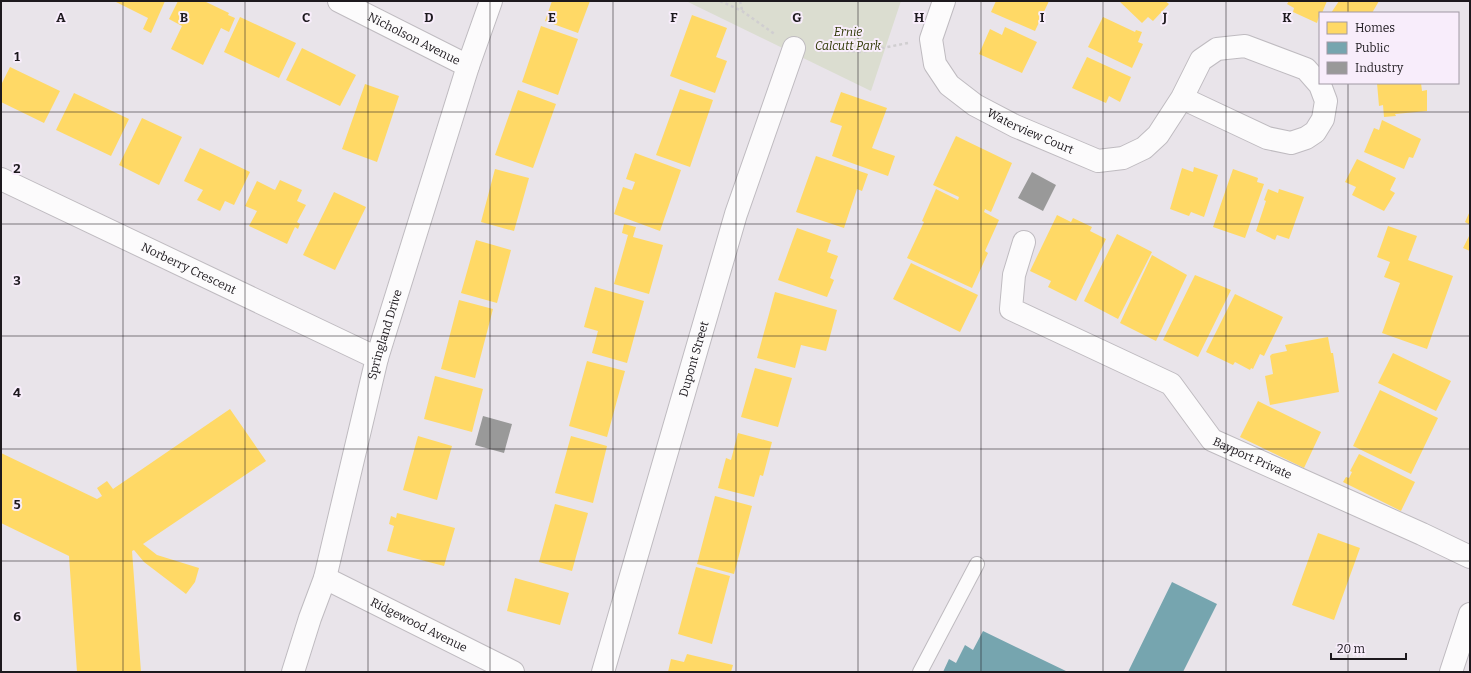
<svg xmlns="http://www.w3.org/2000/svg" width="1471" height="673" font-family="Bitter,serif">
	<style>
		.green { fill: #dbddd0 }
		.homes { fill: #ffd966 }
		.public { fill: #76a5af }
		.industry { fill: #999 }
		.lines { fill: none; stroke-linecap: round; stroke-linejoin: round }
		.lane-casing { stroke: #bfbbc0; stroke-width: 16 }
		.street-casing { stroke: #bfbbc0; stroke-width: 24 }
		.secondary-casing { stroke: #bfbbc0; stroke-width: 24 }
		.primary-casing { stroke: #bfbbc0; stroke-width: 24 }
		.path { stroke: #d0ced0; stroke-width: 2.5; stroke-dasharray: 3 3; stroke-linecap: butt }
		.lane { stroke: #fcfbfc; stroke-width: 14 }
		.street { stroke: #fcfbfc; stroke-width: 22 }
		.secondary { stroke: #fcfbfc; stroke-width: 22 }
		.primary { stroke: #fcfbfc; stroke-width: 22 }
		.grid { fill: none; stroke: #1d191e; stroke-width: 1; stroke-opacity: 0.55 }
		.labels { text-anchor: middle; stroke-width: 4; stroke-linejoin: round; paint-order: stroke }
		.park-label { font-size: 12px; font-style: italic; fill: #2f3704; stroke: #f8edfb }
		.street-label { font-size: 12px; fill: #1d191e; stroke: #f8edfb }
		.grid-label { font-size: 13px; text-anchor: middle; font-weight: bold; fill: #1d191e; stroke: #f8edfb; stroke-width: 4; stroke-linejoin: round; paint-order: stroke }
	</style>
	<rect width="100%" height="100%" fill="#e9e4ea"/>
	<!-- green -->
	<path class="green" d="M686,1H901L871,91Z"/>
	<!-- homes -->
	<path class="homes" d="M114,1H165L151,33L143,29L148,18Z
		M178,1H204L229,13L228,15L235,18L229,32L221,28L203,65L171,49L182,26L169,19Z
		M552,1H590L578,33L545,21Z
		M996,1H1049L1035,31L991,12Z
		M1119,1H1165L1169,4L1153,21L1148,17L1142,23Z
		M1289,1H1327L1322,13H1320L1317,23L1293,12L1294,8L1287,4Z
		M1339,1H1379L1372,13H1331Z
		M692,15L727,28L716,57L727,61L715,93L670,76Z
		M240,17L296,43L279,78L224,52Z
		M1103,17L1135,32L1136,30L1142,32L1138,42L1143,44L1132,68L1088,47Z
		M541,26L578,39L558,95L522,82Z
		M1005,27L1037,42L1022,73L979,54L990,29L1002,35Z
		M302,48L356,75L340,106L286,80Z
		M1087,57L1131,77L1120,102L1109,96L1106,103L1072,88Z
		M10,67L60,91L44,123L1,102V85Z
		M1377,83H1421L1422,91L1427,90V111L1395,114L1396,116L1384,117L1383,105L1379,106Z
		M365,84L399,96L377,162L342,149Z
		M680,89L713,100L690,167L656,155Z
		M518,90L556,104L533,168L495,155Z
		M841,92L887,108L872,148L895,156L888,176L832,156L842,126L830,122Z
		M74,93L129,119L111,156L56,130Z
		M142,118L182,137L159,185L119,165Z
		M1382,120L1421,139L1413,158L1409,157L1404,169L1364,152L1374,128L1379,130Z
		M956,136L1012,163L991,212L985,209L984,212L999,220L985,251L988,253L972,288L907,258L924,222L922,221L936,189L958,200L959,197L933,185Z
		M200,148L250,172L234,205L225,201L220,211L197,200L203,190L184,181Z
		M635,153L681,170L660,231L614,214L623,187L632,190L635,182L626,179Z
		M816,156L868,174L862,191L857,189L844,228L796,212Z
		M1357,159L1396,178L1390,190L1395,193L1384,211L1352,195L1356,187L1345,182Z
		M1194,167L1218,175L1204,217L1191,212L1189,216L1170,209L1182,168L1193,172Z
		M495,169L529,178L514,231L481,222Z
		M1233,169L1258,178L1257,182L1264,184L1245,238L1213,227Z
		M280,180L302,190L297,201L306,205L297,222L300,224L298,229L295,227L287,244L249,226L257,211L245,206L257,181L275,190Z
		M1268,189L1278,193L1279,189L1304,197L1289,239L1277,235L1275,240L1256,231L1266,201L1264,200Z
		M334,192L366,207L335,270L303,255Z
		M1470,211V225L1465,222Z
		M1057,215L1071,222L1073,218L1092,227L1090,231L1106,239L1076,301L1048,287L1051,281L1030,271Z
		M624,224L636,227L633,237L663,245L649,294L614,284L628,235L622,233Z
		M1388,226L1417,236L1408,260L1453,276L1427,349L1382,333L1400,283L1384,277L1390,262L1377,257Z
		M797,228L831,240L827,252L838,256L830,278L834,280L827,297L778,280Z
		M1117,234L1152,252L1118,319L1084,301Z
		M1470,234V251L1463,248Z
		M476,240L511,250L497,303L461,293Z
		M1152,255L1187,275L1156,341L1120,323Z
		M911,263L978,295L960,332L893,299Z
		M1195,275L1231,290L1198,357L1163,340Z
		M595,287L644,301L627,363L592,353L598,331L584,327Z
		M775,292L837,310L826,351L801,345L795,368L757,358Z
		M1235,294L1283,317L1264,356L1260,354L1253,369L1251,368L1250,370L1235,362L1233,365L1206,352Z
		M459,300L493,309L475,378L441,369Z
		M1328,337L1331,353H1333L1339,392L1270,405L1265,376L1273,374L1270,356L1272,354L1287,351L1285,345Z
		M1393,353L1451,381L1436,411L1378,383Z
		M587,361L625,371L607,437L569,426Z
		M755,368L792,378L778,427L741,417Z
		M435,376L483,389L472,432L424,419Z
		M1380,390L1438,418L1411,474L1353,446Z
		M1258,401L1321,432L1304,468L1240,437Z
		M230,409L266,461L143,544L157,555L199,568L195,582L186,594L144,562L134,550L132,551L141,672H77L69,556L1,523V453L97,499L102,496L97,488L107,481L113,489Z
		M738,433L772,442L763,476L760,475L754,497L718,488L726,458L731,460Z
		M418,436L452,446L437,500L403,490Z
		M571,436L607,446L593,503L555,493Z
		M1359,454L1415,482L1401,511L1343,482L1346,477L1349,478L1352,472L1350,471Z
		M715,496L752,506L734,574L697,564Z
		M555,504L588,513L572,571L539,562Z
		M397,513L455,528L444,566L387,551L394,526L389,524L391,516L396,518Z
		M1318,533L1360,548L1334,620L1292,605Z
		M696,567L730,576L712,644L678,634Z
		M515,578L569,593L560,625L507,611Z
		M687,654L733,665L731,672H668L671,659L684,662Z"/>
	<!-- public -->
	<path class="public" d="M1172,582L1217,604L1183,672H1128Z
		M983,631L1068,672H943L949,659L956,663L965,645L973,650Z"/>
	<!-- industry -->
	<path class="industry" d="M1032,172L1056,185L1043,211L1018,198Z
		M483,416L512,424L504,453L475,445Z"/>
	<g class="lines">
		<defs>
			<path id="lane" d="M920,672L977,564"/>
			<g id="street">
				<path id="s1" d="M339,1L468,66"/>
				<path id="s2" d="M944,1L931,39L935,64L949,85L975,105L1015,126L1098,161L1123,158L1144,148L1158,135L1182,98L1201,60L1217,49L1245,46L1306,69L1320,85L1326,101L1323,119L1315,132L1306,138L1291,143L1267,138L1182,98"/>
				<path id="s3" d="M1,179L377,358"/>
				<path id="s4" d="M1024,242L1014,275L1011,309L1171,384L1212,440L1422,534L1470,557"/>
				<path id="s5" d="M603,672L736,214L794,48"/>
			</g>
			<g id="secondary">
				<path id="s6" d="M325,578L513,672"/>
				<path id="s7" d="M293,672L310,618L325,578L377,358L468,66L491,1"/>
			</g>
			<path id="primary" d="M1451,672L1470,614"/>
		</defs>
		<!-- lane casing -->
		<use href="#lane" class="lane-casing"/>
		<!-- street casing -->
		<use href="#street" class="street-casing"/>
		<!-- secondary casing -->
		<use href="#secondary" class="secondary-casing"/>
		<!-- primary casing -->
		<use href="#primary" class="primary-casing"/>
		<!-- path -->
		<path class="path" d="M720,1L742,11L776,35
			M740,1L742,10
			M816,49L862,52L908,43"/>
		<!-- lane -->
		<use href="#lane" class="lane"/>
		<!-- street -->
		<use href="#street" class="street"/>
		<!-- secondary -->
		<use href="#secondary" class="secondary"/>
		<!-- primary -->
		<use href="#primary" class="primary"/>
	</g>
	<!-- grid -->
	<path class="grid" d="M123,1V672M245,1V672M368,1V672M490,1V672M613,1V672M736,1V672M858,1V672M981,1V672M1103,1V672M1226,1V672M1348,1V13M1348,83V672M1,112H1470M1,224H1470M1,336H1470M1,449H1470M1,561H1470"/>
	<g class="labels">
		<!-- park labels -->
		<g class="park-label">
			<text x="848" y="36">Ernie<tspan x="848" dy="14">Calcutt Park</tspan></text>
		</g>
		<!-- street labels -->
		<g class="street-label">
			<text dy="4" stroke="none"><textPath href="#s1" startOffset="84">Nicholson Avenue</textPath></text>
			<text dy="4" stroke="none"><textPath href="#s2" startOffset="185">Waterview Court</textPath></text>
			<text dy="4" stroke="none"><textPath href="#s3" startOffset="208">Norberry Crescent</textPath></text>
			<text dy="4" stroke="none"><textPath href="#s7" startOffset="350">Springland Drive</textPath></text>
			<text dy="4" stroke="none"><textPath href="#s5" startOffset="326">Dupont Street</textPath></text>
			<text dy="4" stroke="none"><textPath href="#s4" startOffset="359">Bayport Private</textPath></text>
			<text dy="4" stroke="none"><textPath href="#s6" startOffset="105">Ridgewood Avenue</textPath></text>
		</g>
	</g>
	<g class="grid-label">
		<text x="61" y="22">A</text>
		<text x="184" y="22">B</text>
		<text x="306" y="22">C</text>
		<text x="429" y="22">D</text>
		<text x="552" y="22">E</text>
		<text x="674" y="22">F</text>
		<text x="797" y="22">G</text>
		<text x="919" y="22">H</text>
		<text x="1042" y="22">I</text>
		<text x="1165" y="22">J</text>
		<text x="1287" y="22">K</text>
		<text x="17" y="61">1</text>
		<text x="17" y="173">2</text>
		<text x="17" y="285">3</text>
		<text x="17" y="397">4</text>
		<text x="17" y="509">5</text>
		<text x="17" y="621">6</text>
	</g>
	<!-- border -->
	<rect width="1471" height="673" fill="none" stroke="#1d191e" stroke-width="4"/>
	<!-- legend -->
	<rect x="1319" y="12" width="140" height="72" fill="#f8edfb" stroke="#a098a3"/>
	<rect x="1327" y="22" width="20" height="12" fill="#ffd966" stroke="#a098a3"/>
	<text x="1355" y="32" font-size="12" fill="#1d191e">Homes</text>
	<rect x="1327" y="42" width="20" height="12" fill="#76a5af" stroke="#a098a3"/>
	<text x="1355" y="52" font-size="12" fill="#1d191e">Public</text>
	<rect x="1327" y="62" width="20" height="12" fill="#999999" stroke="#a098a3"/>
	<text x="1355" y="72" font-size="12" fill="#1d191e">Industry</text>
	<!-- scale -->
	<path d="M1331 653v6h75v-6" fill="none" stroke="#1d191e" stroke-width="2"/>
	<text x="1337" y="653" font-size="12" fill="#1d191e" stroke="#f8edfb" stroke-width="3" paint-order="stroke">20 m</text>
</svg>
